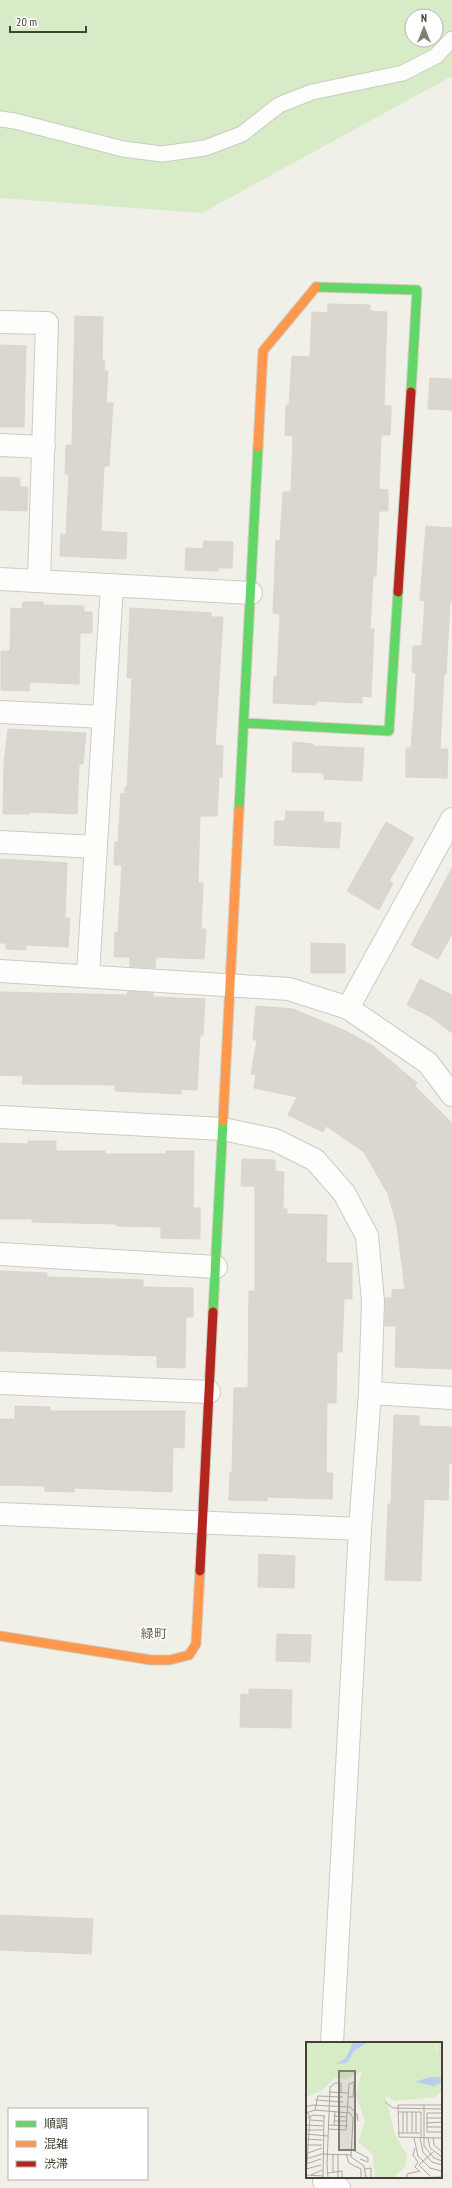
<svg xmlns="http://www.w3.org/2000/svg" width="452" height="2188" font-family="'PT Sans Narrow','Noto Sans JP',sans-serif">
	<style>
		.green { fill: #d7ebc7; fill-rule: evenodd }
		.building { fill: #d9d7d0; stroke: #d8d6ce }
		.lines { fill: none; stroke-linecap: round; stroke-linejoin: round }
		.lane-casing { stroke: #cccbc4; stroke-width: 17 }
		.street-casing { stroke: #cccbc4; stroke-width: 24 }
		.fast-casing { stroke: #cfcebf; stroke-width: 11 }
		.slow-casing { stroke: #cfcebf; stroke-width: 11 }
		.jam-casing { stroke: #cfcebf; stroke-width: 11 }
		.lane { stroke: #fdfdfc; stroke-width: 15 }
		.street { stroke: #fdfdfc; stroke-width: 22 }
		.fast { stroke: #63d668; stroke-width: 9 }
		.slow { stroke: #ff974d; stroke-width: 9 }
		.jam { stroke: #b3261e; stroke-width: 9 }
		.labels { text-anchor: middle; stroke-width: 3; stroke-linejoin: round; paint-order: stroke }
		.quarter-label { font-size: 13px; fill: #68614b; stroke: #fff }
		.inset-road { fill: none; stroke: #aca9a0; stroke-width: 1 }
		.view { fill: #817e73; fill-opacity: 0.15; stroke: #817e73; stroke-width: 2 }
		.inset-edge { fill: none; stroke: #454134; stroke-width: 2 }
	</style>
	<rect width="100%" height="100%" fill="#f0efe8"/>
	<!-- green -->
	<path class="green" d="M0,0H452V76L202,213L0,198ZM412,16H436V40H412Z"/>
	<!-- building -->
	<path class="building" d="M328,304L370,305V311L387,312L384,406H391V418L390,435H381L379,489L388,490V511H379L376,576H373L370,629H374L371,697L362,696V703L316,701V705L273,703L274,677H277L280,614L273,613L276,540L280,541L283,492H291L293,436L285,435L286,405H289L292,356L310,357L312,312L328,313Z
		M75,316L103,317L102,361H105L104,371H108L106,403H113L109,466H104L101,531L127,533L126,559L60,556L61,534L66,535L69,474H65L66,445H72Z
		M0,345L26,346L24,427H0Z
		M430,378L452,379V410L428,409Z
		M0,477L20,478V487H28L27,511L0,510Z
		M426,526L452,528V602H450L446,674H444L440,749H448L447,778L406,777V748H411L414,712L416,673L412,672L413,646H422L425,601L420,600Z
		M204,541L233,542L232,568H218V571L185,570L186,548L203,549Z
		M23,602H43V605L84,606V612H92V633H80L79,684L30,682L29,691L1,690V651H10L11,608L22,609Z
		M130,608L211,613V617H223L215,745L223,746L222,777H219L217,816H200L198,883H203L201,929H206L204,959L156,957L155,968L130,967V957H114L115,932L118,933L122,865H114L115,842H118L121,793L125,794V787H127L130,724L132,678H127Z
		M8,729L86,733L83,764H79L77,814L30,812V814H3L4,764Z
		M293,742L313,744V746L364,748L362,781L324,779V773L292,772Z
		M286,811L324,812L323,822L341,823L339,848L274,845L275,821H285Z
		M386,822L414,838L389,881L393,883L379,910L347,891Z
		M0,859L67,863L65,918H70L68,947L26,945V950L6,949V943H0Z
		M452,868V934L438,959L411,945Z
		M311,943L345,944V973H311Z
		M420,979L452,995V1033L431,1017L407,1005Z
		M128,991L153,993V997L205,999L203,1035H200L197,1090L181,1089V1094L115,1091V1085L22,1084L23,1076L0,1075V992L127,995Z
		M256,1006L293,1009L346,1031L373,1046L417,1083L415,1086L452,1123V1369L395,1367L396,1326H385V1298H392V1290L405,1289L397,1226L388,1194L364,1152L326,1126L323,1132L288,1115L297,1097L254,1088L256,1075L251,1074L257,1040H253Z
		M28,1141H56V1151H105V1154H166V1151H194L193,1208H200V1239L161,1238V1227L117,1226V1224L32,1222V1219H0V1143L28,1144Z
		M242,1159L275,1160V1171L284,1172L283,1209H287V1214L327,1215L326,1263H352V1299H344L342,1352H337L336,1403H327L326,1473H333L332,1499L267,1497V1501L229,1500L230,1472L232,1473L234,1388H248L249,1291H255V1186H241Z
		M0,1271L47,1273V1277L143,1280V1287L193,1288V1317H186L185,1368L157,1367V1356L0,1351Z
		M15,1406L50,1407V1411H185L184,1448L173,1447L172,1492L74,1488V1492L45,1491V1486L0,1485V1419H15Z
		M394,1415L419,1416V1426L452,1427V1463H449L448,1500L424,1499L421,1581L385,1580L388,1504H391Z
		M259,1554L295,1556L294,1588L258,1587Z
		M277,1634L311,1635L310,1662L276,1661Z
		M249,1689L292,1690L291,1728L240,1727L241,1694L249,1695Z
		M0,1915L93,1919L91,1954L0,1950Z"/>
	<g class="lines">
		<defs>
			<path id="lane" d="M0,119L15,121L123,149L162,154L205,148L242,134L279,105L312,92L403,73L436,56L452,39"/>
			<path id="street" d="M0,322L47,323L39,581
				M0,445L44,447
				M0,579L251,593
				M0,712L104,717
				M0,842L96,847
				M0,971L289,989L348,1008L428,1063L452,1095
				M88,975L112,585
				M348,1008L452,819
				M0,1117L223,1129L275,1140L315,1160L344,1193L367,1236L373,1301L370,1393L360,1529L332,2043
				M0,1254L216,1267
				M0,1383L209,1392
				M370,1393L452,1398
				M0,1514L360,1529
				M324,2181L339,2188"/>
			<path id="fast" d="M316,287L417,290L411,392
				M244,723L389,731L398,592
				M239,810L258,447
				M213,1312L223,1121"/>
			<path id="slow" d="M258,447L263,351L316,287
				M223,1121L239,810
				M0,1636L151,1660H170L189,1655L196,1644L200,1571"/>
			<path id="jam" d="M398,592L411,392
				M200,1571L213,1312"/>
		</defs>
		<!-- lane casing -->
		<use href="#lane" class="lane-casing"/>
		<!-- street casing -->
		<use href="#street" class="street-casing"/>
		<!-- fast casing -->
		<use href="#fast" class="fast-casing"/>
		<!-- slow casing -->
		<use href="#slow" class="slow-casing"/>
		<!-- jam casing -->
		<use href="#jam" class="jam-casing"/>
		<!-- lane -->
		<use href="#lane" class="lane"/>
		<!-- street -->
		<use href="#street" class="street"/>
		<!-- fast -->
		<use href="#fast" class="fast"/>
		<!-- slow -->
		<use href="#slow" class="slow"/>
		<!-- jam -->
		<use href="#jam" class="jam"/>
	</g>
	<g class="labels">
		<!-- quarter labels -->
		<g class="quarter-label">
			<text x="154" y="1638">緑町</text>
		</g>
	</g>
	<!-- overview -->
	<g transform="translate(306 2042)">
		<rect width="136" height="136" fill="#f0efe8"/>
		<path d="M0,0H130L129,5L133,12L130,2L136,0V48L129,55L89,59L79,53L89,93L101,113L99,125L87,136H69L67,112L52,100L59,79L50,53L56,29L40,37L29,36L15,49L0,55Z" fill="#d7ebc7"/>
		<path d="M47,0L60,1L48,9L41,21L30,22L40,16ZM124,35H134L136,40L128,44L109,40Z" fill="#b7cfee"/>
		<path class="inset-road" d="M23,50L42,51M9,58L37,60M136,58L135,63H92L93,95L136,96M79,60L87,66L136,67M118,63V104L128,116L136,119M0,65L6,63L44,65L51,72L52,79M0,68L4,75L0,136M9,68L12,54L37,55M92,70H115V96M106,70V91M110,70V91M0,71L9,68L44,71L47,76L45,115L58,124L60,136M136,71H121V90H136M28,74L41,75M121,76H136M0,77L7,73L19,74M4,78L17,79M28,79H41M120,81L136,80M0,83L17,84M23,83L42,84M28,83L29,69M121,85H136M22,87L40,88L43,42L48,40L47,55H42M0,88H17M92,91H114M97,91V70M101,91V70M0,92L22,94M108,96L112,114L124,126L135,129M114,96L117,110L126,120L136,123M122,96L124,106L136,115M127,96L128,103L136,110M0,97L16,98M0,103H16M109,106L107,113L112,120L109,125L113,129M45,107L62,116V120L54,117M2,111L16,106M27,112V130M32,112V136M40,112L43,121L55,127V136M0,117L16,112L45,113M0,122L15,117M0,127L15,123M59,127L65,126V136M22,131L36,129V136M0,133L17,134M5,133L16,128M124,134L113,123L127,110M17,136L18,74M22,136L21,123L24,45L29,41H35V50M101,136V132L114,129M106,136L135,135"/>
		<path class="view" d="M33,29H49V108H33Z"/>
		<rect width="136" height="136" class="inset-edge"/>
	</g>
	<!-- legend -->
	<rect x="8" y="2108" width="140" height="72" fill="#ffffff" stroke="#b5b3ae"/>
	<rect x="16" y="2121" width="20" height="6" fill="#63d668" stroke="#b5b3ae"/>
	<text x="44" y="2128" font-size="12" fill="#454134">順調</text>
	<rect x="16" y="2141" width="20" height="6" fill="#ff974d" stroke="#b5b3ae"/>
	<text x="44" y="2148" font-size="12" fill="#454134">混雑</text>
	<rect x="16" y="2161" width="20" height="6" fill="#b3261e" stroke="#b5b3ae"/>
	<text x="44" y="2168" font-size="12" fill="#454134">渋滞</text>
	<!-- north arrow -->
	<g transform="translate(424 28)"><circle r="19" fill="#ffffff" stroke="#b5b3ae"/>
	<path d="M0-3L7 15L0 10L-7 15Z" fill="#817e73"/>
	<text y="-6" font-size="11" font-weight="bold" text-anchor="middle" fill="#454134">N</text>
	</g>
	<!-- scale -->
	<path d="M10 26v6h76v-6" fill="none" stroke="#454134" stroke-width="2"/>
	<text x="16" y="26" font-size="12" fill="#454134" stroke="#ffffff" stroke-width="3" paint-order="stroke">20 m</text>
</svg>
